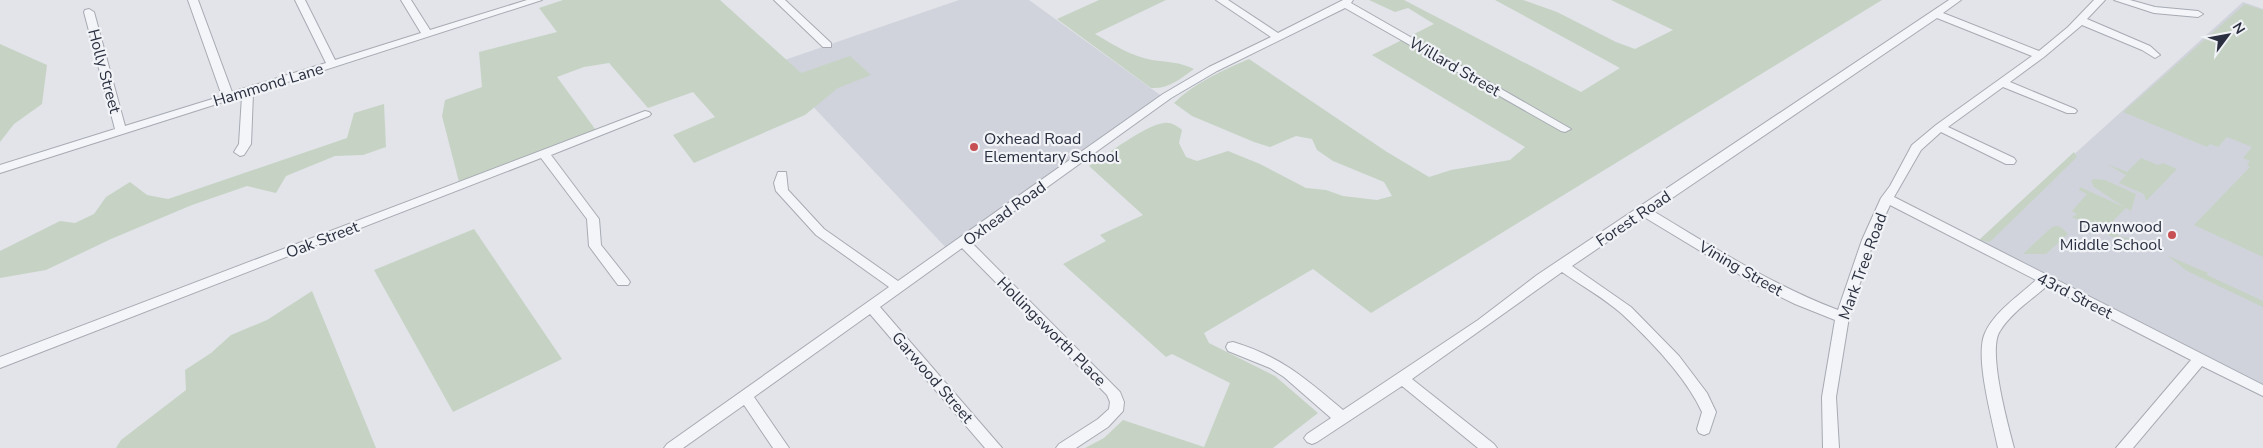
<svg xmlns="http://www.w3.org/2000/svg" width="2263" height="448" font-family="'Nunito Sans',sans-serif">
	<style>
		.built { fill: #d0d3db }
		.green { fill: #c6d3c4 }
		.lines { fill: none; stroke-linecap: round; stroke-linejoin: round }
		.minor-casing { stroke: #a7aab3; stroke-width: 2 }
		.minor { fill: #f4f5f8; fill-rule: evenodd }
		.poi-dot { fill: #c65054; stroke: #f1f3f7; stroke-width: 2 }
		.labels { text-anchor: middle; stroke-width: 4.5; stroke-linejoin: round; paint-order: stroke }
		.street-label { font-size: 16px; fill: #2b3040; stroke: #f1f3f7 }
		.poi-label { font-size: 16px; fill: #2b3040; stroke: #f1f3f7; text-anchor: start }
	</style>
	<rect width="100%" height="100%" fill="#e2e4e9"/>
	<!-- built -->
	<path class="built" d="M959,0H1029L1163,97L950,252L773,64Z
		M2243,2L2263,9V386L1978,241Z"/>
	<!-- green -->
	<path class="green" d="M563,0H720L801,73L850,56L871,75L838,88L805,115L694,163L673,135L715,117L693,92L648,108L609,63L584,67L557,77L598,133L460,186L442,116L445,100L482,87L479,52L557,32L539,8Z
		M1099,0H1166L1095,34C1114,45 1131,56 1152,60C1167,62 1180,62 1194,69C1180,79 1169,89 1151,88L1057,19Z
		M1369,0H1404L1581,92L1620,68L1495,0H1523L1557,12L1616,42L1635,49L1673,30L1611,0H1882L1371,313L1313,269L1204,333L1209,343L1275,376L1318,413L1273,448H1085L1104,438L1123,420L1204,447L1230,383L1172,354L1166,357L1063,264L1106,241L1100,235L1143,215L1089,166C1107,155 1145,125 1164,123C1171,122 1177,126 1182,130L1179,143L1186,157L1197,161L1228,151L1260,164L1306,188L1326,190L1343,196L1377,200L1392,196L1384,182L1333,161L1317,150L1312,139L1296,136L1270,147L1254,142L1192,116L1174,103C1194,83 1223,70 1249,59L1387,152L1429,177L1451,170L1510,160L1525,147L1372,55L1434,24L1408,8L1395,12Z
		M2245,4L2263,10V257L2194,225L2250,167L2247,165L2250,161L2243,158L2252,147L2227,137L2218,147L2210,144L2207,147L2123,112Z
		M0,44L47,65L42,104L14,124L0,142Z
		M384,104L386,147L363,155L335,156L286,176L276,193L247,186L192,205L111,239L46,270L0,278V251L60,221L75,223L94,214L106,197L130,182L147,195L168,199L347,138L354,113Z
		M2074,152L2077,157L1992,240L1989,242L1979,240Z
		M2141,158L2158,165L2163,163L2177,169L2146,201L2144,194L2119,183L2126,175L2107,164L2127,172Z
		M2094,179L2105,180L2136,194L2131,211L2126,208L2109,225L2119,236L2136,240L2117,239L2072,217L2077,214L2072,211L2087,194L2079,190L2080,187L2124,207L2094,187L2091,181Z
		M2057,226L2062,228L2068,234L2046,254H2023L2052,227Z
		M474,229L562,359L453,412L374,270Z
		M2168,256L2208,273L2207,275L2263,301V307L2187,271Z
		M312,291L376,448H116L121,440L186,390L185,370L211,353L231,335L267,320Z"/>
	<g class="lines">
		<defs>
			<path id="minor" d="M188,0H198L232,92L326,63L295,0H305L335,60L421,33L401,0H411L430,30L527,0H542L253,93L251,144L244,155L240,156L234,152L239,144L242,96L0,173V165L115,129L84,12L85,10L89,9L94,12L125,126L222,96Z
				M774,0H785L831,43V47H823Z
				M1216,0H1228L1278,33L1343,0H1353L1351,3L1571,129L1565,132L1561,131L1345,8L1217,71L1171,98L971,242L1120,392L1124,402L1123,411L1108,427L1076,448H1056L1059,444L1098,419L1109,409L1110,402L1107,395L962,248L880,307L1002,448H985L870,314L754,397L789,448H773L744,405L683,448H664L667,444L889,287L816,235L776,191L774,183L778,172H786L788,190L824,229L898,281L1163,94L1209,67L1271,37Z
				M1949,0H1961L1943,13L2039,51L2068,27L2094,0H2105L2087,19L2150,46L2160,55L2155,58L2142,50L2082,25L2044,57L2010,82L2075,109L2077,111L2075,113H2067L2003,87L1948,127L2014,158L2016,161L2014,164H2006L1941,132L1921,150L1894,197L2263,385V396L2202,366L2133,448H2116L2191,360L2047,286C2031,300 2011,313 2000,331C1987,350 2008,425 2014,448H1998C1993,422 1974,356 1985,333C1995,311 2019,296 2036,280L1890,205L1874,240L1849,317L1836,397L1839,448H1823L1822,397L1835,320L1795,304L1760,287L1644,217L1572,266L1631,307L1679,356L1707,393L1716,412L1709,433L1704,435L1699,433L1697,429L1702,412C1686,377 1650,340 1622,314C1604,298 1582,286 1562,272L1412,379L1494,444L1497,448H1478L1402,386L1317,442L1312,444L1307,442L1304,438L1307,434L1331,418L1284,377L1270,368L1228,351L1226,347L1228,343L1233,342C1282,357 1305,378 1343,410L1478,320L1537,275ZM1937,18L2032,56L1936,125L1912,145L1890,186L1881,198L1862,240L1838,310C1772,285 1713,247 1653,211Z
				M2114,0H2130L2155,7L2198,11L2203,14L2198,17L2154,13Z
				M645,111L649,112L651,114L649,116L551,155L599,219L601,245L628,279L630,282L628,285H618L589,246L587,219L541,158L0,368V357Z"/>
		</defs>
		<!-- minor casing -->
		<use href="#minor" class="minor-casing"/>
		<!-- minor -->
		<use href="#minor" class="minor"/>
	</g>
	<!-- markers -->
	<g class="poi-dot">
		<circle cx="974" cy="147" r="5"/>
		<circle cx="2172" cy="235" r="5"/>
	</g>
	<g class="labels">
		<!-- street labels -->
		<g class="street-label">
			<text transform="translate(1455 66) rotate(30)" y="6">Willard Street</text>
			<text transform="translate(105 71) rotate(75)" y="6">Holly Street</text>
			<text transform="translate(268 84) rotate(-17)" y="6">Hammond Lane</text>
			<text transform="translate(1004 213) rotate(-36)" y="6">Oxhead Road</text>
			<text transform="translate(1633 218) rotate(-34)" y="6">Forest Road</text>
			<text transform="translate(322 239) rotate(-21)" y="6">Oak Street</text>
			<text transform="translate(1862 266) rotate(-70)" y="6">Mark Tree Road</text>
			<text transform="translate(1741 268) rotate(30)" y="6">Vining Street</text>
			<text transform="translate(2075 295) rotate(27)" y="6">43rd Street</text>
			<text transform="translate(1052 331) rotate(45)" y="6">Hollingsworth Place</text>
			<text transform="translate(933 377) rotate(49)" y="6">Garwood Street</text>
		</g>
		<!-- poi labels -->
		<g class="poi-label">
			<text x="984" y="144">Oxhead Road<tspan x="984" dy="18">Elementary School</tspan></text>
			<text x="2162" y="232" text-anchor="end">Dawnwood<tspan x="2162" dy="18">Middle School</tspan></text>
		</g>
	</g>
	<!-- north arrow -->
	<g transform="translate(2228 35) rotate(58)" stroke="#f1f3f7" stroke-width="4" paint-order="stroke">
	<path d="M0-4L9 19L0 12L-9 19Z" fill="#2b3040"/>
	<text y="-8" font-size="14" font-weight="bold" text-anchor="middle" fill="#2b3040">N</text>
	</g>
</svg>
